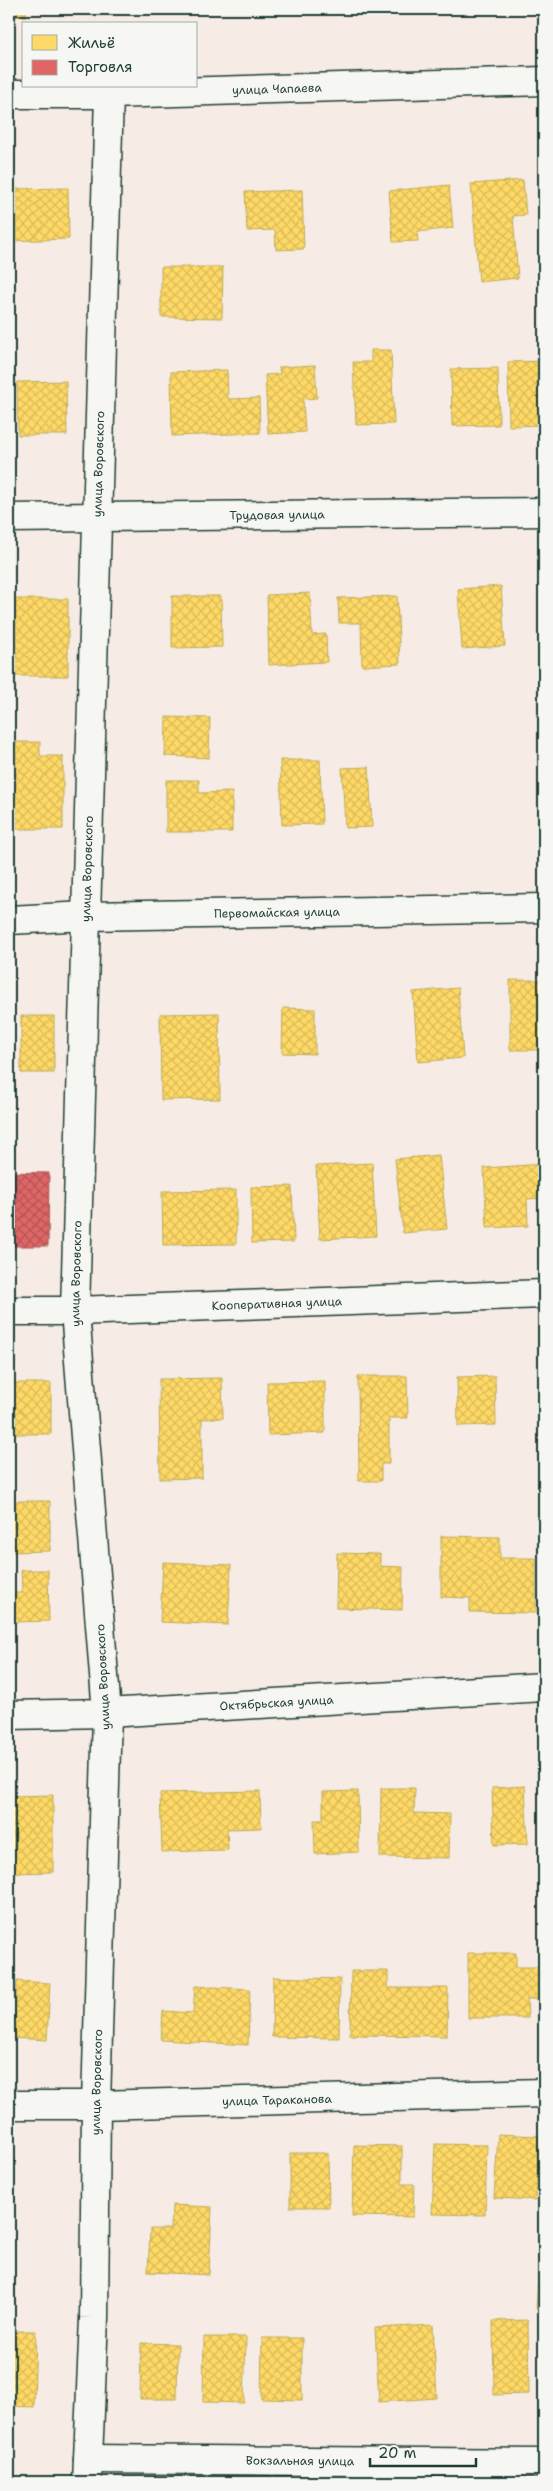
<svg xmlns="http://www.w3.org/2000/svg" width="553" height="2491" font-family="'Shantell Sans',sans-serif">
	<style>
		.homes { fill: url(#homes-cross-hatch); stroke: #bcaa57 }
		.shops { fill: url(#shops-cross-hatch); stroke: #a65a57 }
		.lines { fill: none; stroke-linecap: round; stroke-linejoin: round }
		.minor-casing { stroke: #1f3d34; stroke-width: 31 }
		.minor { stroke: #f6f6f2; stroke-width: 28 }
		.labels { text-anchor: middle; stroke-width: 5; stroke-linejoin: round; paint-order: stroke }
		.street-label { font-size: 12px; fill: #1f3d34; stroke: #f6f6f2 }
	</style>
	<defs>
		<pattern id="homes-cross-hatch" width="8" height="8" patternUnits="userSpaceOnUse" patternTransform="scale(1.25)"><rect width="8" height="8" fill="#ffd966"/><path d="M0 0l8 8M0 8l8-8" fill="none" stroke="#dabb59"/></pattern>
		<pattern id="shops-cross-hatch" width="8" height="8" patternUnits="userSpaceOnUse" patternTransform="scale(1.25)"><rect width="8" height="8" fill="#e06666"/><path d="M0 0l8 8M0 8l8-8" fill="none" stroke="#b55555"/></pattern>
	</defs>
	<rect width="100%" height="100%" fill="#f7ece5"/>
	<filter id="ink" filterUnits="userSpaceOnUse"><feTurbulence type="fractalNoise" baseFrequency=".02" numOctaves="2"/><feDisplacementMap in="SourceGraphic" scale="10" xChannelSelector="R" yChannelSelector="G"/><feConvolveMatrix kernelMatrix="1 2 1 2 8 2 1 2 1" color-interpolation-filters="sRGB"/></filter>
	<g filter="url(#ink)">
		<!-- homes -->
		<path class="homes" d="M9,9H26V16L9,17Z
			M523,180L526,215L513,216L518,278L479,282L471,184Z
			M449,185L453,228L417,232L418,241L393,242L389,191Z
			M68,188L69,239L9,241V189Z
			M302,190L304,249L276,250L275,230L247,231L245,192Z
			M161,267H223L222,318L161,317Z
			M371,350H391L394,424L356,425L353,362H371Z
			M544,361V425L509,426L508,362Z
			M315,365L317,398L303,399L305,432L268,434L265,375L280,374L279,367Z
			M498,368L499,425L452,426L451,369Z
			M227,370L228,399L259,398L260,433L172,436L171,372Z
			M66,381L67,435H18L17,382Z
			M501,586L505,646L462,649L458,589Z
			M310,593L312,635L326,634L327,662L269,665L267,595Z
			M172,596H221L222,647L172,648Z
			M397,596L400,664L362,666L361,623H339L338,598Z
			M13,599H68V676H13Z
			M166,717L210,718L209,758L165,756Z
			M9,742H40V756H63V829H9Z
			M280,760H320L322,824L282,825Z
			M369,767L372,827L345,828L342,768Z
			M166,780H199V793L232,792V832H166Z
			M510,980H544V1036H540L539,1050H510Z
			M458,988L463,1058L418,1062L413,992Z
			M283,1008L315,1009V1054L282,1053Z
			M219,1013L220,1099L161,1100L160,1014Z
			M21,1016H54V1073H21Z
			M439,1155L447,1229L403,1233L395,1159Z
			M372,1163L376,1236L320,1239L316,1166Z
			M544,1164V1198L527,1199L528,1226L487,1228L484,1168Z
			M292,1186L294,1242L252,1243L251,1187Z
			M236,1190V1244L163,1245L162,1191Z
			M358,1376H407L408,1418H389V1464H381V1481H359Z
			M495,1376L496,1425L458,1426L457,1377Z
			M222,1378L223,1418L202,1419V1478L160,1479L159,1379Z
			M325,1381V1433L268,1435L267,1382Z
			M9,1383H51V1434H9Z
			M9,1501H50V1551L9,1552Z
			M441,1536L500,1537V1558H536V1613L470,1612V1598L441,1597Z
			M337,1553L380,1554V1566L403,1567L402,1610L336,1608Z
			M163,1562L231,1565L228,1625L160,1622Z
			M21,1570H48L49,1621L11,1622L10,1593H22Z
			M525,1786L528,1844L494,1845L492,1788Z
			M381,1788H415L414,1813L450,1814L449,1858L380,1857Z
			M260,1791L261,1828L227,1829L228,1850L162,1852L160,1793Z
			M358,1791L359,1852L315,1854L314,1820H323V1792Z
			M53,1795V1872L9,1873V1796Z
			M468,1953H516V1967H538L539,1999H527L528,2018H468Z
			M351,1971H388V1988H448L447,2036L350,2035Z
			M273,1977L340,1979L339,2038L272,2037Z
			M17,1981L50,1983L47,2040L9,2038V2018H15Z
			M195,1986L250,1989L248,2045L161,2040L163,2011L193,2013Z
			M498,2134L539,2136L536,2200L494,2198Z
			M435,2144L487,2145L485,2215L432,2214Z
			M354,2145L402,2146V2184H414L413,2217L352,2216Z
			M290,2153H328L329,2207H290Z
			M172,2205L212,2207L209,2275L148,2272L150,2229H171Z
			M538,2275H544V2309H536Z
			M528,2320L529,2394L494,2395L493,2321Z
			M433,2325L437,2398L379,2402L375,2328Z
			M9,2331H36L34,2407L9,2406Z
			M204,2337H246L244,2403L203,2402Z
			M262,2338H302V2400L261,2399Z
			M141,2343L178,2344L177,2399H140Z"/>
		<!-- shops -->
		<path class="shops" d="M9,1172L49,1173L48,1246H9Z"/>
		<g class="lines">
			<defs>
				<g id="minor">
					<path id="s1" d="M9,94H109L544,81"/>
					<path id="s2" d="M9,518L544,512"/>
					<path id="s3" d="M9,920L86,916L544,908"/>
					<path id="s4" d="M9,1311H75L544,1294"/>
					<path id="s5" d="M9,1715L107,1713L544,1687"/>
					<path id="s6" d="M9,2105H96L544,2093"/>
					<path id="s7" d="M88,2459L544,2463"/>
					<path id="s8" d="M87,2482L94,2318L96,2105L107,1713L75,1311L109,94"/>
				</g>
			</defs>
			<!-- minor casing -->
			<use href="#minor" class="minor-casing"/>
			<!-- minor -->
			<use href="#minor" class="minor"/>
		</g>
	</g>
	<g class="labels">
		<!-- street labels -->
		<g class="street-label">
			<text dy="4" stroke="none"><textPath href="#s1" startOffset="268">улица Чапаева</textPath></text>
			<text dy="4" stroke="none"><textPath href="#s8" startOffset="2020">улица Воровского</textPath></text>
			<text dy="4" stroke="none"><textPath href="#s2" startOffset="268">Трудовая улица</textPath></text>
			<text dy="4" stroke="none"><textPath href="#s8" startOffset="1615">улица Воровского</textPath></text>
			<text dy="4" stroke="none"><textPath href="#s3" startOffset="268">Первомайская улица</textPath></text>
			<text dy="4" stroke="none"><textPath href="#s8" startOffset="1210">улица Воровского</textPath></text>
			<text dy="4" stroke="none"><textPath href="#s4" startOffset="268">Кооперативная улица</textPath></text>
			<text transform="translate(103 1677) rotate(-93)" y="4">улица Воровского</text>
			<text dy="4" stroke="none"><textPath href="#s5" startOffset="268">Октябрьская улица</textPath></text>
			<text dy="4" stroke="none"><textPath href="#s8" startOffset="400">улица Воровского</textPath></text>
			<text dy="4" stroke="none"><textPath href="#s6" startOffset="268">улица Тараканова</textPath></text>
			<text dy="4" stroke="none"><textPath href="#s7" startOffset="212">Вокзальная улица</textPath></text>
		</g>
	</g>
	<!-- margin -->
	<rect width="553" height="2491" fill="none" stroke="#f6f6f2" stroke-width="30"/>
	<rect x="15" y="15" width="523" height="2461" fill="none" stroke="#1f3d34" stroke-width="2" filter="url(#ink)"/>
	<!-- legend -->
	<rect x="22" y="22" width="175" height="65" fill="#f6f6f2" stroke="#a0aca6"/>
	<rect x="32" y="35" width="25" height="15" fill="#ffd966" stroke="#a0aca6"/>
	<text x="68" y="48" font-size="15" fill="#1f3d34">Жильё</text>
	<rect x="32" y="60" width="25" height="15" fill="#e06666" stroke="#a0aca6"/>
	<text x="68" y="72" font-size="15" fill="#1f3d34">Торговля</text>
	<!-- scale -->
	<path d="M370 2458v8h106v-8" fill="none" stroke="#1f3d34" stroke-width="2.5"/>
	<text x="378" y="2458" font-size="15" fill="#1f3d34" stroke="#f6f6f2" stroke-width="4" paint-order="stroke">20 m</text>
</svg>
